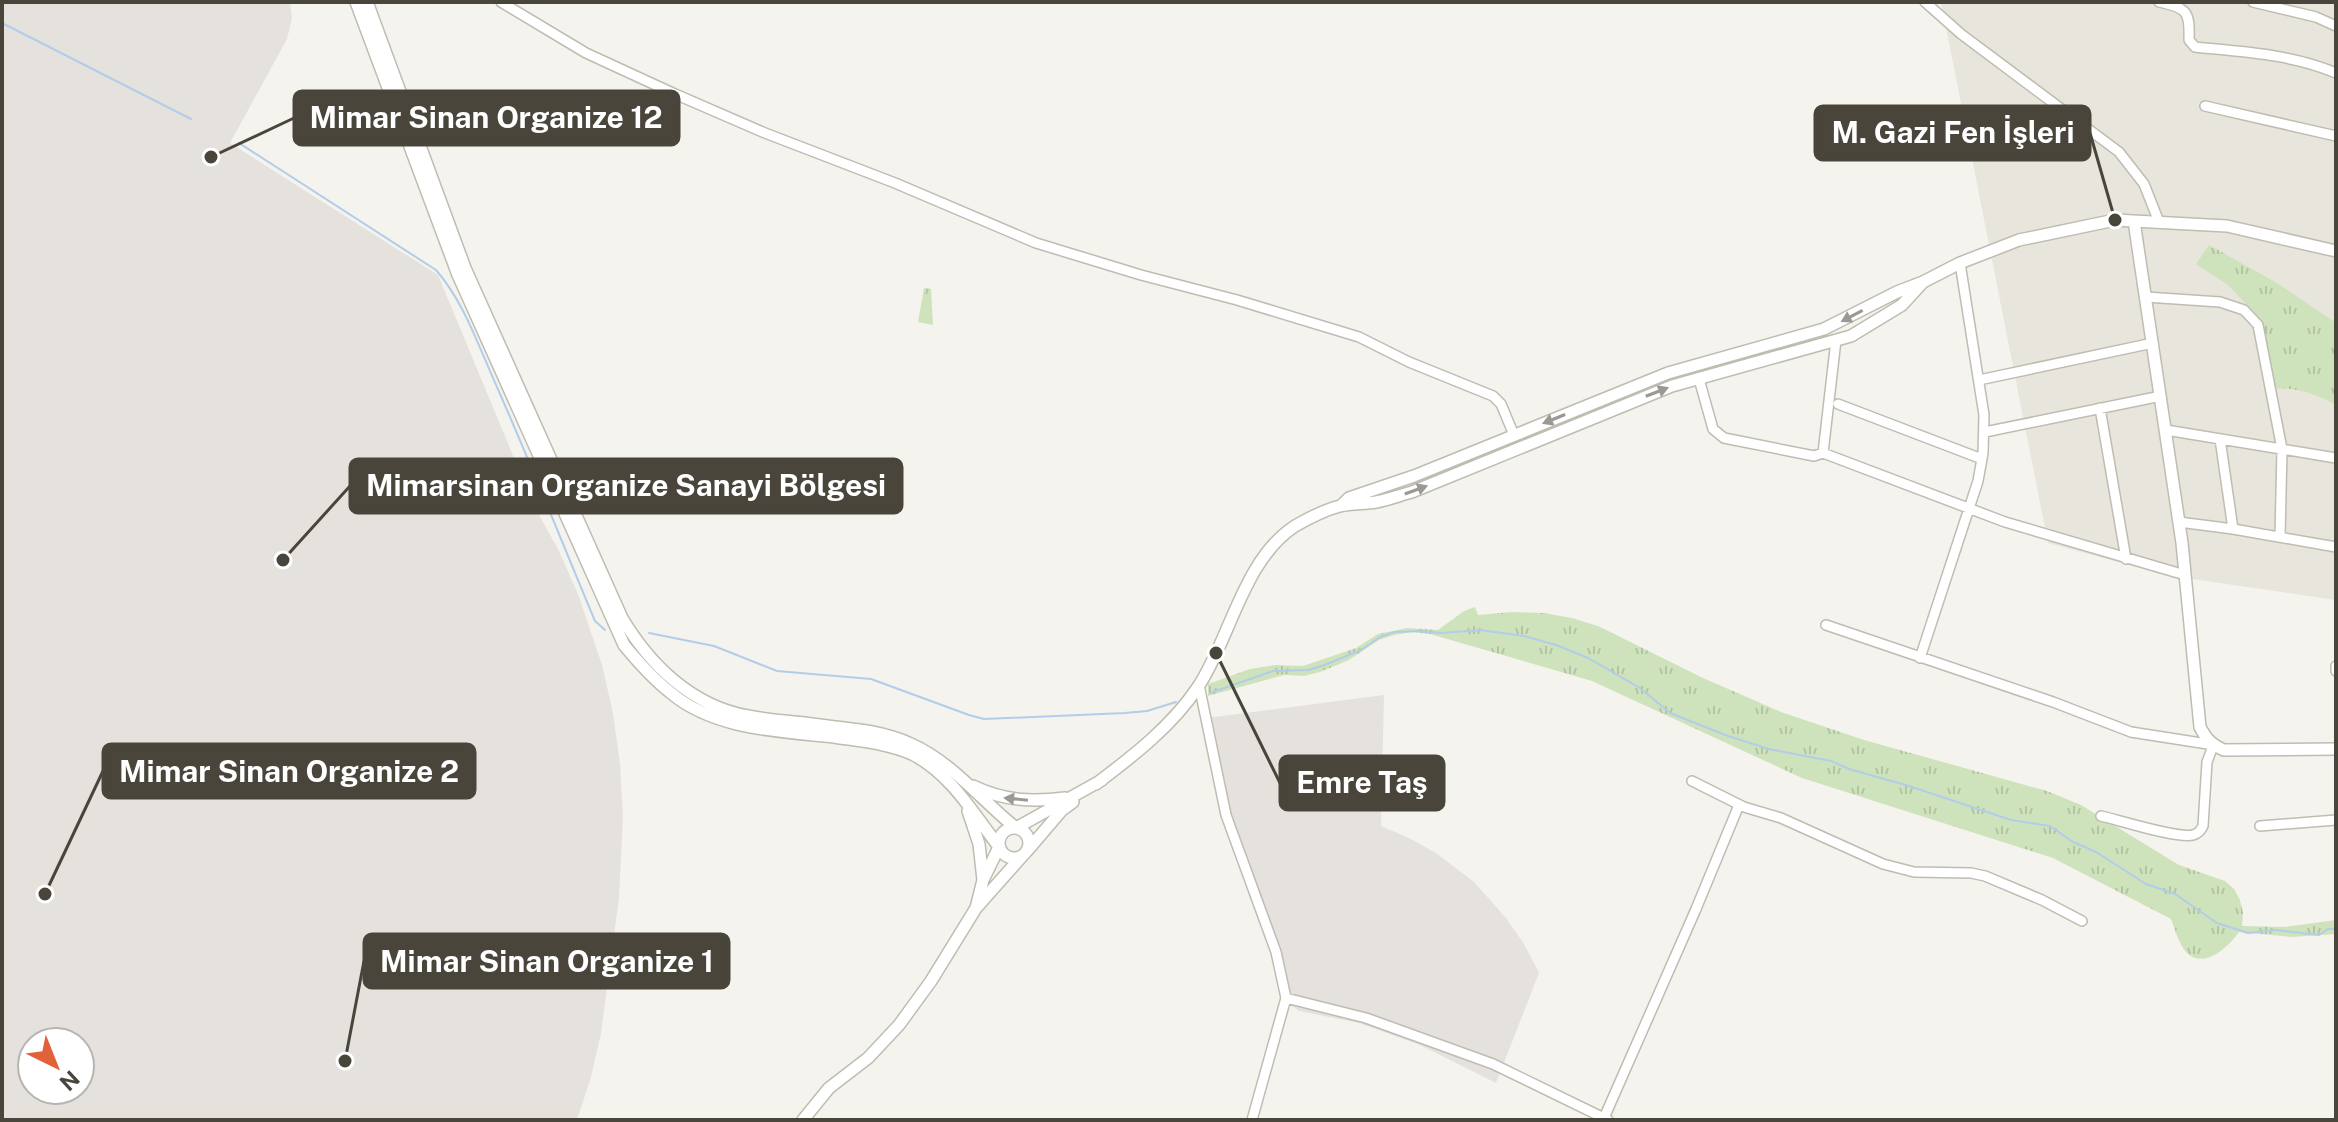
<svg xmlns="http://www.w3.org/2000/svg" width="2338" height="1122" font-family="'Public Sans',sans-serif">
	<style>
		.residential { fill: #e8e5dc }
		.industrial { fill: #e5e2de; fill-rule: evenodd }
		.grass { fill: url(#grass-tufts) }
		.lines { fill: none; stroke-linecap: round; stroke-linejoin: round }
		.stream { stroke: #b2cde9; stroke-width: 2 }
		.minor-casing { stroke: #bfbcb1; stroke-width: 12 }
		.tertiary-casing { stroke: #bfbcb1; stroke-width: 14 }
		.minor { stroke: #fff; stroke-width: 9 }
		.tertiary { stroke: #fff; stroke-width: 11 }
		.oneway { fill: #9b9993 }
		.leader { fill: none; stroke: #49453b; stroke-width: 3 }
		.callout-dot { fill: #49453b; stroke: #fff; stroke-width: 3 }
		.callout { fill: #49453b; stroke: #49453b; stroke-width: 3 }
		.callout-label { font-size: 30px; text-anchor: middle; font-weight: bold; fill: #fff }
	</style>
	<defs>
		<pattern id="grass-tufts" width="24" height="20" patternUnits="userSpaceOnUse" patternTransform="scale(2)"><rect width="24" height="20" fill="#cee3bb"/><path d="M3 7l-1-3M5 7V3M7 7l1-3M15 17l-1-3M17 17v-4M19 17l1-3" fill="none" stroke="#b2c4a2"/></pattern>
	</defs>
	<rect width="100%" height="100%" fill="#f5f3ed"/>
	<!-- residential -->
	<path class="residential" d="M1941,2H2336V600L2166,575L2048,543Z"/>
	<!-- industrial -->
	<path class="industrial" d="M2,2H290L292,18L287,39L230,143L438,275L534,506L558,549L578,594L602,665L613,713L620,764L623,816L619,898L601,1033L591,1077L577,1120H2ZM32,1042H80V1090H32Z
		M1384,695L1381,826L1409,838L1436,853L1474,882L1506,918L1524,944L1539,973L1496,1083L1420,1045L1359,1023L1299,1011L1285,1001L1275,959L1243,864L1207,718Z"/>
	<!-- grass -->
	<path class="grass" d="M2209,245L2277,283L2336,323V405C2314,393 2296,387 2271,389L2259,318L2228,285L2196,264Z
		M924,288L931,289L933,325L918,322Z
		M1475,607L1478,615L1513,612L1543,613L1572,618L1598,626L1703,678L1781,712L1864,740L2047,791L2081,805L2179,865L2225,881L2234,889L2240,900L2243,913L2242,926L2285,927L2336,920V934L2292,937L2239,932C2229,946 2205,970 2187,953C2179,945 2175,929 2171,919L2053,858L1802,778L1592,681L1430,634L1412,632L1394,635L1379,640L1349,660L1320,672L1304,676L1284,675L1208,696V684L1250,669L1275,665L1303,666L1356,648L1378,634L1407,628L1438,630L1464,611Z"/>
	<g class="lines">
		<!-- stream -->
		<path class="stream" d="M2,23L191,119
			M239,143L436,270C463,301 477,342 493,378C529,459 561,540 595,621L605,630
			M649,633L714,646L777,671L871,679L969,715L984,719L1125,713L1147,711L1176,702
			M1210,693L1273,671L1308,670L1322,666L1361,650L1380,637L1395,632L1420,631L1441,633L1480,630L1524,636L1556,645L1588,658L1640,688L1670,713L1728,736L1769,749L1831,761L1849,769L1909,786L2011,820L2050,826L2073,842L2096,852L2146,884L2175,894L2217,923L2248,933L2276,930L2319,935L2328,929H2336"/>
		<defs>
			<path id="minor" d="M501,2L586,53L675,94L765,133L895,183L1036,243L1141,275L1237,300L1359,337L1409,362L1493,396L1501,404L1514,435
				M1925,2L1961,34L2119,152L2144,184L2159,222
				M2159,2C2187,8 2190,11 2189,40L2195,47C2243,52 2291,54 2336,73
				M2253,2L2316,17L2336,26
				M2205,106L2336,136
				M2146,297L2220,302L2244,310L2258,325L2282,449L2280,537
				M1699,379L1713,429L1724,438L1814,456L1823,453L2005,522L2185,575
				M1979,380L2153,343
				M1838,404L1982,459
				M2100,408L2126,559
				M2166,430L2336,458
				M1985,432L2161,396
				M2220,439L2233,529
				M1823,453L1836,340
				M2179,522L2233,529L2336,547
				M1826,625L2053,702L2131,732L2214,745
				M1920,658L1978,481L1983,453L1984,415L1960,263
				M2336,666V671
				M1199,685L1226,815L1276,952L1286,998L1252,1120
				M1692,781L1744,807L1781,818L1883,864L1914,872L1971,873L1985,876L2042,900L2082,921
				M2101,816C2119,820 2178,839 2193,835C2199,833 2200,831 2203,826L2207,762L2213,746
				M2260,826L2336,820
				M1286,998L1366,1018L1493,1064L1608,1120
				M1604,1118L1696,909L1739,805"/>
			<path id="tertiary" d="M356,2L458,275L624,645C638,662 653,679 671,693C715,730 780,731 834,737C860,741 887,743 912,754C950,773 974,814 999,847L983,880L976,908
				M367,2L465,268L622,618C650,665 692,706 748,716C774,721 801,722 828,726C856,729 885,732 911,744C952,762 982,801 1016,828L1102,780
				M2134,221L2182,543L2200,727C2206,739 2212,745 2224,750L2336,749
				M1342,505L1349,498L1414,476L1668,373L1824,329L1897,292L1923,282L1960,263L2019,240L2115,220L2227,226L2336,251
				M1096,784C1133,756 1172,726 1198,687C1231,637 1243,560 1295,526C1309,518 1324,510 1340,506C1352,503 1364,504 1376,502C1388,500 1400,495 1412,492L1672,386L1851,336L1902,305L1923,282
				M973,786C1004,801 1032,802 1065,798
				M968,811L979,844L983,880
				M999 843a15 15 0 1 1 30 0a15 15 0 1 1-30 0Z
				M1027,851L1062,810L1073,802
				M803,1120L829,1088L868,1058L899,1025L931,981L976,908L1023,855"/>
		</defs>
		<!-- minor casing -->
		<use href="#minor" class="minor-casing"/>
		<!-- tertiary casing -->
		<use href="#tertiary" class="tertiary-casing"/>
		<!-- minor -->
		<use href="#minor" class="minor"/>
		<!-- tertiary -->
		<use href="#tertiary" class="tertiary"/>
	</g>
	<!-- one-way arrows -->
	<defs><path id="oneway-solid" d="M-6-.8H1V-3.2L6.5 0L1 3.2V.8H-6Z" transform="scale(2)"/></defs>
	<g class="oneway">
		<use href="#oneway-solid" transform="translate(1852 316) rotate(152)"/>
		<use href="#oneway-solid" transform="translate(1657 392) rotate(-21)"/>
		<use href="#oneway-solid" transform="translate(1554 419) rotate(158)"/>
		<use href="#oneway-solid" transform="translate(1416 490) rotate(-20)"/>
		<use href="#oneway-solid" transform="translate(1016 799) rotate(-174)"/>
	</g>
	<!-- callouts -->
	<path class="leader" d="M211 157L294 118M2115 220L2090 133M283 560L350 486M45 894L103 771M1216 653L1280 783M345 1061L364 961"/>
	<g class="callout-dot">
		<circle cx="211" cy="157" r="8"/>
		<circle cx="2115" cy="220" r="8"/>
		<circle cx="283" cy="560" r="8"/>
		<circle cx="45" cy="894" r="8"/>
		<circle cx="1216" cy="653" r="8"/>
		<circle cx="345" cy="1061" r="8"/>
	</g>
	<g class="callout">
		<rect x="294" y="91" width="385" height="54" rx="8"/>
		<rect x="1815" y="106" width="275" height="54" rx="8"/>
		<rect x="350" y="459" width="552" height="54" rx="8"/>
		<rect x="103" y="744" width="372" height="54" rx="8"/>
		<rect x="1280" y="756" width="164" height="54" rx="8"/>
		<rect x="364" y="934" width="365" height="54" rx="8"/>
	</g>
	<g class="callout-label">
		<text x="486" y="128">Mimar Sinan Organize 12</text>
		<text x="1953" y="143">M. Gazi Fen İşleri</text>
		<text x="626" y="496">Mimarsinan Organize Sanayi Bölgesi</text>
		<text x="289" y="782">Mimar Sinan Organize 2</text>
		<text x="1362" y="793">Emre Taş</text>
		<text x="547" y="972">Mimar Sinan Organize 1</text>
	</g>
	<!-- border -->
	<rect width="2338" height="1122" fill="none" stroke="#49453b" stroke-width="8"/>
	<!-- north arrow -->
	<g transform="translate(56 1066) rotate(137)"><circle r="38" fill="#ffffff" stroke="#b6b5b1" stroke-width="2"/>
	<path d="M0-6L14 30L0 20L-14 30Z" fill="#e16138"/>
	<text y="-12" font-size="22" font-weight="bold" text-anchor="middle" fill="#49453b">N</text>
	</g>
</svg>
